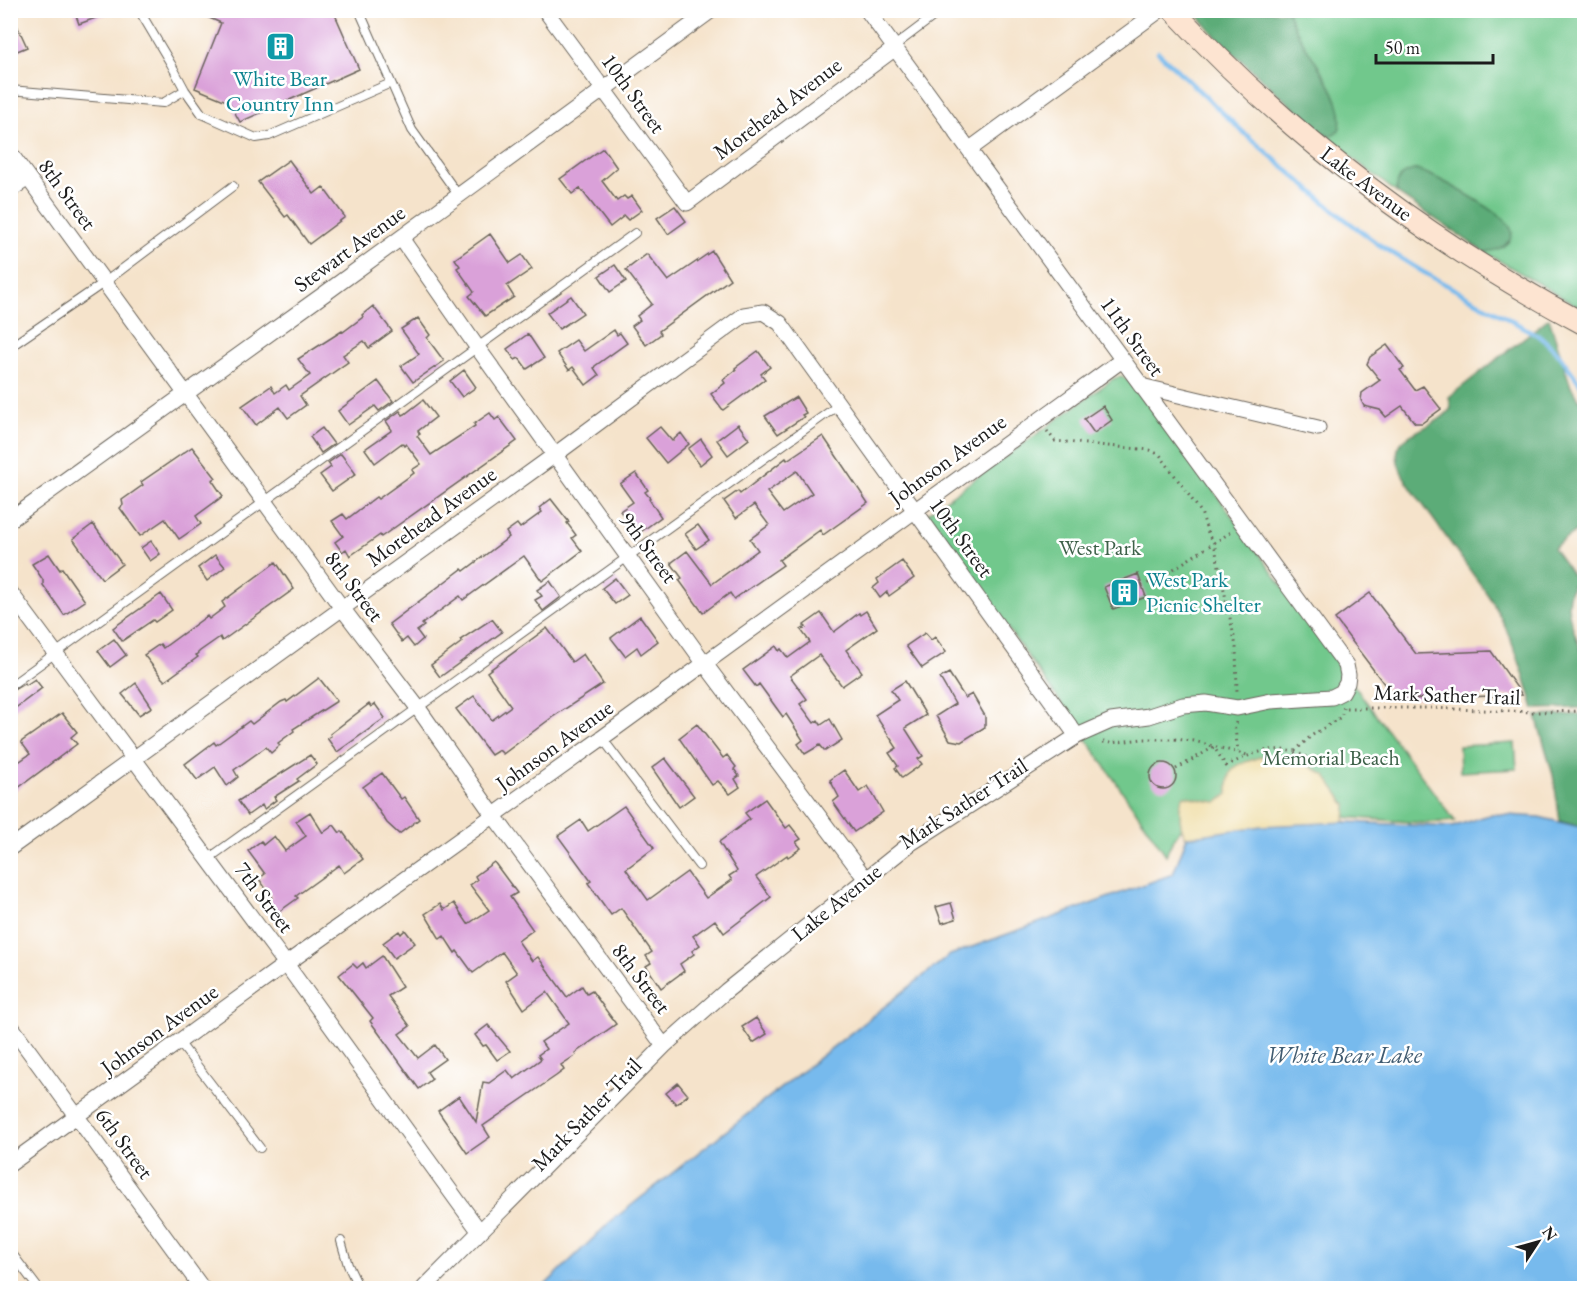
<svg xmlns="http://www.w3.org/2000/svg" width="1595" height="1299" font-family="'EB Garamond',serif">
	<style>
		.green { fill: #71c88c; stroke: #467254; stroke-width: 1.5 }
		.forest { fill: #5cac78; stroke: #3c644a; stroke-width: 1.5 }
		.sand { fill: #eeda9e; stroke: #857b5d; stroke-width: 1.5 }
		.water { fill: #77baed; stroke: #4a6b84; stroke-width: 1.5 }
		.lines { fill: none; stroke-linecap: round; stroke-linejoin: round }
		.stream { stroke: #77baed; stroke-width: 4.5 }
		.building { fill: #daa1d9; fill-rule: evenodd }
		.lane-casing { stroke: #686259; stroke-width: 10 }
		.street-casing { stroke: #686259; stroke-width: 17 }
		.secondary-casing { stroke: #686259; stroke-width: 23 }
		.path { stroke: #686259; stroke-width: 3; stroke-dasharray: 1.5 4.5; stroke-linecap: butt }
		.lane { stroke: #fff; stroke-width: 8 }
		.street { stroke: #fff; stroke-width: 15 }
		.secondary { stroke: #fde4d1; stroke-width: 21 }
		.labels { text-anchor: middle; stroke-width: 5; stroke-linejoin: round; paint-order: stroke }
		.culture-label { font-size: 22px; fill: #0d838f; stroke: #fff }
		.street-label { font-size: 22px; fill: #1c1c1c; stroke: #fff }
		.park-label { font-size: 22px; fill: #3e6149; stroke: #fff }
		.water-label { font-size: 24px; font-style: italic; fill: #405b70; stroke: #fff }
	</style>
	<rect width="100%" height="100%" fill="#fff"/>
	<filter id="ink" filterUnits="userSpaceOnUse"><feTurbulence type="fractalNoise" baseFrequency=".0167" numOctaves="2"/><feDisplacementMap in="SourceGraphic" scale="12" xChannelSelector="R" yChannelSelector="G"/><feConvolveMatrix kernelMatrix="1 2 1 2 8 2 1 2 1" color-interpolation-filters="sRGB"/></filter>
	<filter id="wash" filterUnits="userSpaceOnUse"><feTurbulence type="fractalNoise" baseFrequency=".008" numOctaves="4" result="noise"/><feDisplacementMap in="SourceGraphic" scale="24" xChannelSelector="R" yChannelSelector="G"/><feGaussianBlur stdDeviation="1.35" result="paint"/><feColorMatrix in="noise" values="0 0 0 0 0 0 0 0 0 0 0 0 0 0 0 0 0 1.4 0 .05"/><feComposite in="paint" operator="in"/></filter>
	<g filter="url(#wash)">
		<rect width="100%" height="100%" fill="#f5e3cb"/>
		<!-- green -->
		<path class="green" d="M1288,11H1584V310L1484,252C1499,250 1504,245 1512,233C1507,213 1441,179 1420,171L1415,170L1396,188L1397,193L1322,134L1327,135L1340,127C1345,87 1297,49 1288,11Z
			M1121,376L1127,379L1165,423L1350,680L1455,821L1423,823L1343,817L1183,826L1173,840L1166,855L1074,721L927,516L929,512L1113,379Z
			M1515,743L1517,769L1460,772L1459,746Z"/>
		<!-- forest -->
		<path class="forest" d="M1194,11H1288C1296,44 1351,97 1339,130L1332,135L1322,134L1217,38Z
			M1415,170C1431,172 1499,211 1508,224C1512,229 1513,235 1509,241C1502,249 1494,251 1484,252L1397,193C1395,180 1402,172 1415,170Z
			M1549,318L1571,387L1584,406V526L1553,548L1576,580C1557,608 1578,633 1584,661C1587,675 1585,693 1584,708L1534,709C1524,674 1513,639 1495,607C1489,595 1480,584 1472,573C1455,549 1438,526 1421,502C1412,489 1393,467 1398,449C1403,431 1439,427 1451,408L1449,397Z
			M1584,714V828L1560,821L1553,775L1536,716Z"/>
		<!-- sand -->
		<path class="sand" d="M1260,757L1296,758L1325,775L1346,805L1345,825L1196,850C1186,838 1180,831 1180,815C1180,807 1179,803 1184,796C1196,797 1206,802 1218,802L1228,794C1227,765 1235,766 1260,757Z"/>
		<!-- water -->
		<path class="water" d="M1492,814L1539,817L1584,828V1288H542L610,1222L950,955L1173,874L1187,837L1262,826L1347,822L1452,827Z"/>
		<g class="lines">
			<!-- stream -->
			<path class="stream" d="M1158,52L1244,133L1342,217L1378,244L1423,272L1541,337L1558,353L1584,389"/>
		</g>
		<g id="blocks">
			<!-- building -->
			<path class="building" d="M10,10L27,47L10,54Z
				M74,10H111L112,12L79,24Z
				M191,10H333L359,69L240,122L229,102L195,88L221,23Z
				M603,148L617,168L602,181L617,201L624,196L627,199L632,196L642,210L628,220L624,216L610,227L580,188L572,194L560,179Z
				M289,160L314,194L323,187L345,217L309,244L288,215L285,217L258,182Z
				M675,206L686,221L668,234L657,218Z
				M490,234L510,263L522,255L532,269L507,286L514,297L485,316L469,296L474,292L457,268L460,266L455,259Z
				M712,251L730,279L659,331L661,334L646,345L632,326L640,320L637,316L652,304L626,270L647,254L668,281Z
				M615,265L626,281L610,292L599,276Z
				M571,296L583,313L559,329L547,313Z
				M373,306L392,331L369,348L364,341L343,355L348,362L300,396L306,405L288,418L280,407L256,425L242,406L271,386L275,393L286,385L289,390L310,375L298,359L342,331L343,332L363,317L362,315Z
				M418,318L430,335L427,338L444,361L413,382L401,366L419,354L401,329Z
				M614,330L617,335L620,333L627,343L595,366L594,368L599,375L586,385L573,367L569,370L557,353L576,340L584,351Z
				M528,334L544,358L527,369L519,358L515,360L507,349Z
				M1387,345L1404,368L1400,370L1415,390L1423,386L1441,409L1422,423H1415L1402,406L1386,417L1380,410L1364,406L1361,400L1362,393L1380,380L1367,364L1370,357Z
				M758,351L770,367L761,374L765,379L723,410L711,394L725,383L723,380L736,370L735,368Z
				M464,370L476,387L462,397L450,381Z
				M378,381L393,401L379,411L375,406L348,425L338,411Z
				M796,397L806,413L802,415L804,417L778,434L765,416Z
				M423,400L436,417L418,431L420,434L417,436L431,455L475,426L474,424L490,413L495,420L499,417L517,441L381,537L380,535L350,556L346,549L342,552L335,542L343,536L332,521L343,514L347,519L376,497L378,499L414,473L412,470L421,464L406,444L404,446L402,443L375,463L365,449L392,430L386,421L400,411L403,415L405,414Z
				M1103,406L1112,420L1094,433L1084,419Z
				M738,424L749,439L728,455L717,440Z
				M660,427L672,441L681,433L689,444L666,463L646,438Z
				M322,428L334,444L321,453L310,437Z
				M823,436L868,503L823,535L820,530L779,560L783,565L734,599L730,593L703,613L679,580L682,578L671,563L687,551L712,584L758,550L750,539L769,525L754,505L736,518L724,501L738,491L740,494L786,458L787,460ZM797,471L812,493L783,513L767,492Z
				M701,439L712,455L700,465L688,449Z
				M192,447L216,478L212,480L223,496L196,516L201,524L179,539L165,519L140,536L120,508L123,505L122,500L143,485L141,482Z
				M341,454L356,474L332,491L320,475L331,467L328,463Z
				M636,473L648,490L645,492L650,498L649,499L661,517L642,531L639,528L635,531L620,511L633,502L620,484Z
				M551,499L569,522L567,523L576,535L572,538L582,551L542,581L524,556L463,600L460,596L422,624L424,626L417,631L423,639L414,647L407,638L402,642L389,624L438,587L462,569L464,571L509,537L506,532L517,524L520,528L542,512L539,508Z
				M93,524L122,564L102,579L73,539Z
				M698,525L709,540L696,549L685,534Z
				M151,541L160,554L150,561L141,548Z
				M49,554L60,570L62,568L85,601L64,615L43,585V580L32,564Z
				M215,555L225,567L207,581L198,568Z
				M902,561L914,578L889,596L887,592L880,598L873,588L879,583L877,579Z
				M276,562L294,589L222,641L220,637L200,651L196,655L198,657L165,681L162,678L144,655L160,644L163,648L207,616L209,619L225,607L222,602Z
				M1138,574L1146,597L1113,609L1104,587Z
				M615,578L628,595L615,604L602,588Z
				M550,581L561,597L543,611L535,600L542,596L537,590Z
				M1370,593L1416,654L1491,651L1522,695L1402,699L1394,697L1335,619Z
				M161,594L172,610L155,622L153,620L122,641L113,628Z
				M866,611L877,628L846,650L862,672L842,686L819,655L790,676L807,699L800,704L814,723L818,720L821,725L830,719L842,740L825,751L820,745L805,754L798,744L803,740L786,714L783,717L759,684L756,687L743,670L776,646L779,651L781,649L788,658L810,642L801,630L806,627L804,625L821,613L834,632L859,613L860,615Z
				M640,616L658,641L641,654L637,647L625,656L611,638Z
				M492,619L502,632L440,677L431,665L462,642L460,640Z
				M547,628L572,662L583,654L603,684L554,716L503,754L499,750L491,755L456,709L474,696L492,720L511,706L487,672Z
				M925,633L931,640L935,637L946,652L922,668L906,646Z
				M114,639L126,655L110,667L98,651Z
				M949,673L965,698L972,694L985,716V727L961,742L950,740L936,716L955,704L940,678Z
				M319,678L337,701L293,729L294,731L278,743L280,745L271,753L266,747L234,770L238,777L227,786L215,767L197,780L185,764L214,742L216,745L249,721L252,724L281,702L286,700L287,702Z
				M35,679L42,688L10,712V692L25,683L26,685Z
				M905,681L926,715L905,728L923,756L918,759L922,764L902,778L895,768L898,766L889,753L897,748L875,715L898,700L891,690Z
				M136,683L152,707L139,715L122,694Z
				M369,704L371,707L375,704L385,718L337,752L327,738L331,736L330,734Z
				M62,713L77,732L71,737L77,744L10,794V768L30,754L21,742Z
				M697,724L723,758L727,755L736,767L734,769L739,776L735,779L740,787L730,794L718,781L712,785L679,738Z
				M310,755L317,764L297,779L299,781L274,797L276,800L264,809L262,805L248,815L238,801Z
				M665,758L694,796L679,807L652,768Z
				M1150 776a13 13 0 1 1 26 0a13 13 0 1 1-26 0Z
				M844,770L859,792L868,786L883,812L854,832L833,802L839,797L830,780Z
				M382,773L401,799L404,797L419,819L399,834L387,823L363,787Z
				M765,799L786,828L790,825L801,839L796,842L801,848L788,857L787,855L756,877L771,897L724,933L715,920L693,936L700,945L692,951L694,954L680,964L684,971L661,988L646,966L651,963L646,956L652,952L621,908L611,915L588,883L591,881L558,836L581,820L588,831L624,806L654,848L626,869L648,900L687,872L706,898L732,880L729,876L737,871L719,842L750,819L745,813Z
				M310,812L323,833L334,825L340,833L342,831L363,859L344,873L339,865L296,896L298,898L277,913L267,901L272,897L259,879L265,874L248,851L261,841L263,845L274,836L285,851L306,836L296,821Z
				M494,862L517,893L510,897L533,930L518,941L532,961L538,957L567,997L582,986L587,994L592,991L616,1024L575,1053L576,1055L561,1065L564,1070L556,1076L483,1126L490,1137L467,1153L438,1111L459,1096L476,1122L483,1082L489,1083L507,1070L514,1079L541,1059L538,1055L546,1049L541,1042L569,1023L547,992L524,1009L506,981L517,973L502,952L473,973L457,951L455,953L444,936L440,939L425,914L440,904L444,910L454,903L468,924L489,910L470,885L477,880L475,876Z
				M951,903L956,919L942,923L936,907Z
				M405,930L415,943L394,958L383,943L399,931L401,934Z
				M382,956L402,987L388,996L410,1026L399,1034L418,1058L435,1045L445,1059L427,1072L432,1079L419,1089L370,1021L373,1018L339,975L353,964L357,968L363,963L366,968Z
				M756,1018L767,1034L753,1043L742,1027Z
				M488,1025L510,1051L497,1060L486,1045L483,1046L475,1035Z
				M678,1083L688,1095L676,1104L666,1093Z"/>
		</g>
	</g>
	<g filter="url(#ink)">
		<use href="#blocks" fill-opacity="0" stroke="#686259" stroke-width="1.5"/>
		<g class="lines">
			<defs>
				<path id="lane" d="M139,10L171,64L185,90L202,114L256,138L269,136L391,83
					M359,10L412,130L459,196
					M893,47L942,10
					M10,90L163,103L185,90
					M10,347L105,282L233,186
					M10,686L635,233
					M602,738L699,866
					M208,859L840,404
					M179,1042L260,1148
					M341,1241L348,1265L359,1288
					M10,1251L38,1288"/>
				<path id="street" d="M545,10L687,203L894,49
					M970,149L1160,10
					M10,153L342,608L418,708L494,816L664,1046
					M10,190L28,178
					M401,238L477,347L705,664L865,878
					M1141,386L1318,428
					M10,520L327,292L712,10
					M10,592L286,964L480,1232
					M10,848L556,454L744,315L763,312L780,323L1077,736
					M10,1025L202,1288
					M10,1164L286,964L602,738L1122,360
					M424,1288L664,1046L726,991L911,843L1077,736L1111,721L1149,716L1183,705L1206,703L1237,708L1271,701L1332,697L1342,692L1347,683L1348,675L1346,665L1340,657L867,10"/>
				<path id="secondary" d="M1173,10C1291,137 1431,243 1584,324"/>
			</defs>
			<!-- lane casing -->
			<use href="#lane" class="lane-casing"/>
			<!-- street casing -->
			<use href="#street" class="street-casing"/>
			<!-- secondary casing -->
			<use href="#secondary" class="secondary-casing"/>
			<!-- path -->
			<path class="path" d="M1047,431L1055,441L1150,450L1160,455L1201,512L1209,536L1214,543L1236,646L1237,694
				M1142,586L1161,577L1231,532
				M1346,708H1429L1535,712L1584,711
				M1236,722L1235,728L1238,752
				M1103,742L1110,743L1143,739H1174L1194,741L1247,755
				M1295,751L1311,736L1341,717L1344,706
				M1176,769L1214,747L1226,766C1264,747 1283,742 1322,765"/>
			<!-- lane -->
			<use href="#lane" class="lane"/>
			<!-- street -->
			<use href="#street" class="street"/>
			<!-- secondary -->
			<use href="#secondary" class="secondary"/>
		</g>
	</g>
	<!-- icons -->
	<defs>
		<symbol id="building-square" viewBox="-11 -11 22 22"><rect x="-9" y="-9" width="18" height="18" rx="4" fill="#0f9aa8" stroke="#fff"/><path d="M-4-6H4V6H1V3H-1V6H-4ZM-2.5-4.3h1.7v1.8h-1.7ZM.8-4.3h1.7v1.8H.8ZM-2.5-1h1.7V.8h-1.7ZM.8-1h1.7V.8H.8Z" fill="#fff"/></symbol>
	</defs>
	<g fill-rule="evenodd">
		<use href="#building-square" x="264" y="30" width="33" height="33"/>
		<use href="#building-square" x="1108" y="576" width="33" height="33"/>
	</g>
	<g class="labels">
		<!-- culture labels -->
		<g class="culture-label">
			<text x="280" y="86">White Bear<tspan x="280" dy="25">Country Inn</tspan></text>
			<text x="1146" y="587" text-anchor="start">West Park<tspan x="1146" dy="25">Picnic Shelter</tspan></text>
		</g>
		<!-- street labels -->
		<g class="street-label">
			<text transform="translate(634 93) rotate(54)" y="8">10th Street</text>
			<text transform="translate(777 108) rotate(-37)" y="8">Morehead Avenue</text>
			<text transform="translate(1367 183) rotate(37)" y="8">Lake Avenue</text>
			<text transform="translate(68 194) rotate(54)" y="8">8th Street</text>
			<text transform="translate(349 248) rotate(-36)" y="8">Stewart Avenue</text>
			<text transform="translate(1133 336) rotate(54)" y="8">11th Street</text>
			<text transform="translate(947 459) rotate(-36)" y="8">Johnson Avenue</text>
			<text transform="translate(431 516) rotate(-36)" y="8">Morehead Avenue</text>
			<text transform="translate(962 537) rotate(54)" y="8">10th Street</text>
			<text transform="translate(649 547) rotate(54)" y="8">9th Street</text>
			<text transform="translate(355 586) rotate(53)" y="8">8th Street</text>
			<text transform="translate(1447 694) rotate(2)" y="8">Mark Sather Trail</text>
			<text transform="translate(554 745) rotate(-36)" y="8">Johnson Avenue</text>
			<text transform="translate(963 803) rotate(-33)" y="8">Mark Sather Trail</text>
			<text transform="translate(265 897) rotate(53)" y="8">7th Street</text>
			<text transform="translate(836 902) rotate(-39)" y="8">Lake Avenue</text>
			<text transform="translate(642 978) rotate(53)" y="8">8th Street</text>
			<text transform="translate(159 1029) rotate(-36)" y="8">Johnson Avenue</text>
			<text transform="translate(586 1114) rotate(-46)" y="8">Mark Sather Trail</text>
			<text transform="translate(125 1143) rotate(54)" y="8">6th Street</text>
		</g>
		<!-- park labels -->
		<g class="park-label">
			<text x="1100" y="555">West Park</text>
			<text x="1331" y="765">Memorial Beach</text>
		</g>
		<!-- water labels -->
		<g class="water-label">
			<text x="1344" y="1063">White Bear Lake</text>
		</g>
	</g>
	<!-- margin -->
	<rect width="1595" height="1299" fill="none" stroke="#fff" stroke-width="36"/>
	<!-- north arrow -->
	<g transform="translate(1538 1242) rotate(54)" stroke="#ffffff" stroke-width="4.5" paint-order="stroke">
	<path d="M0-4.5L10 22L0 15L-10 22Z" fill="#1c1c1c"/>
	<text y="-9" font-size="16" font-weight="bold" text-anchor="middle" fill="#1c1c1c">N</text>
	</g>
	<!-- scale -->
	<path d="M1376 54v9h117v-9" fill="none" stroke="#1c1c1c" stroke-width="3"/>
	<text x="1385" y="54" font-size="18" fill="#1c1c1c" stroke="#ffffff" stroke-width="4.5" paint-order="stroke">50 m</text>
</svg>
